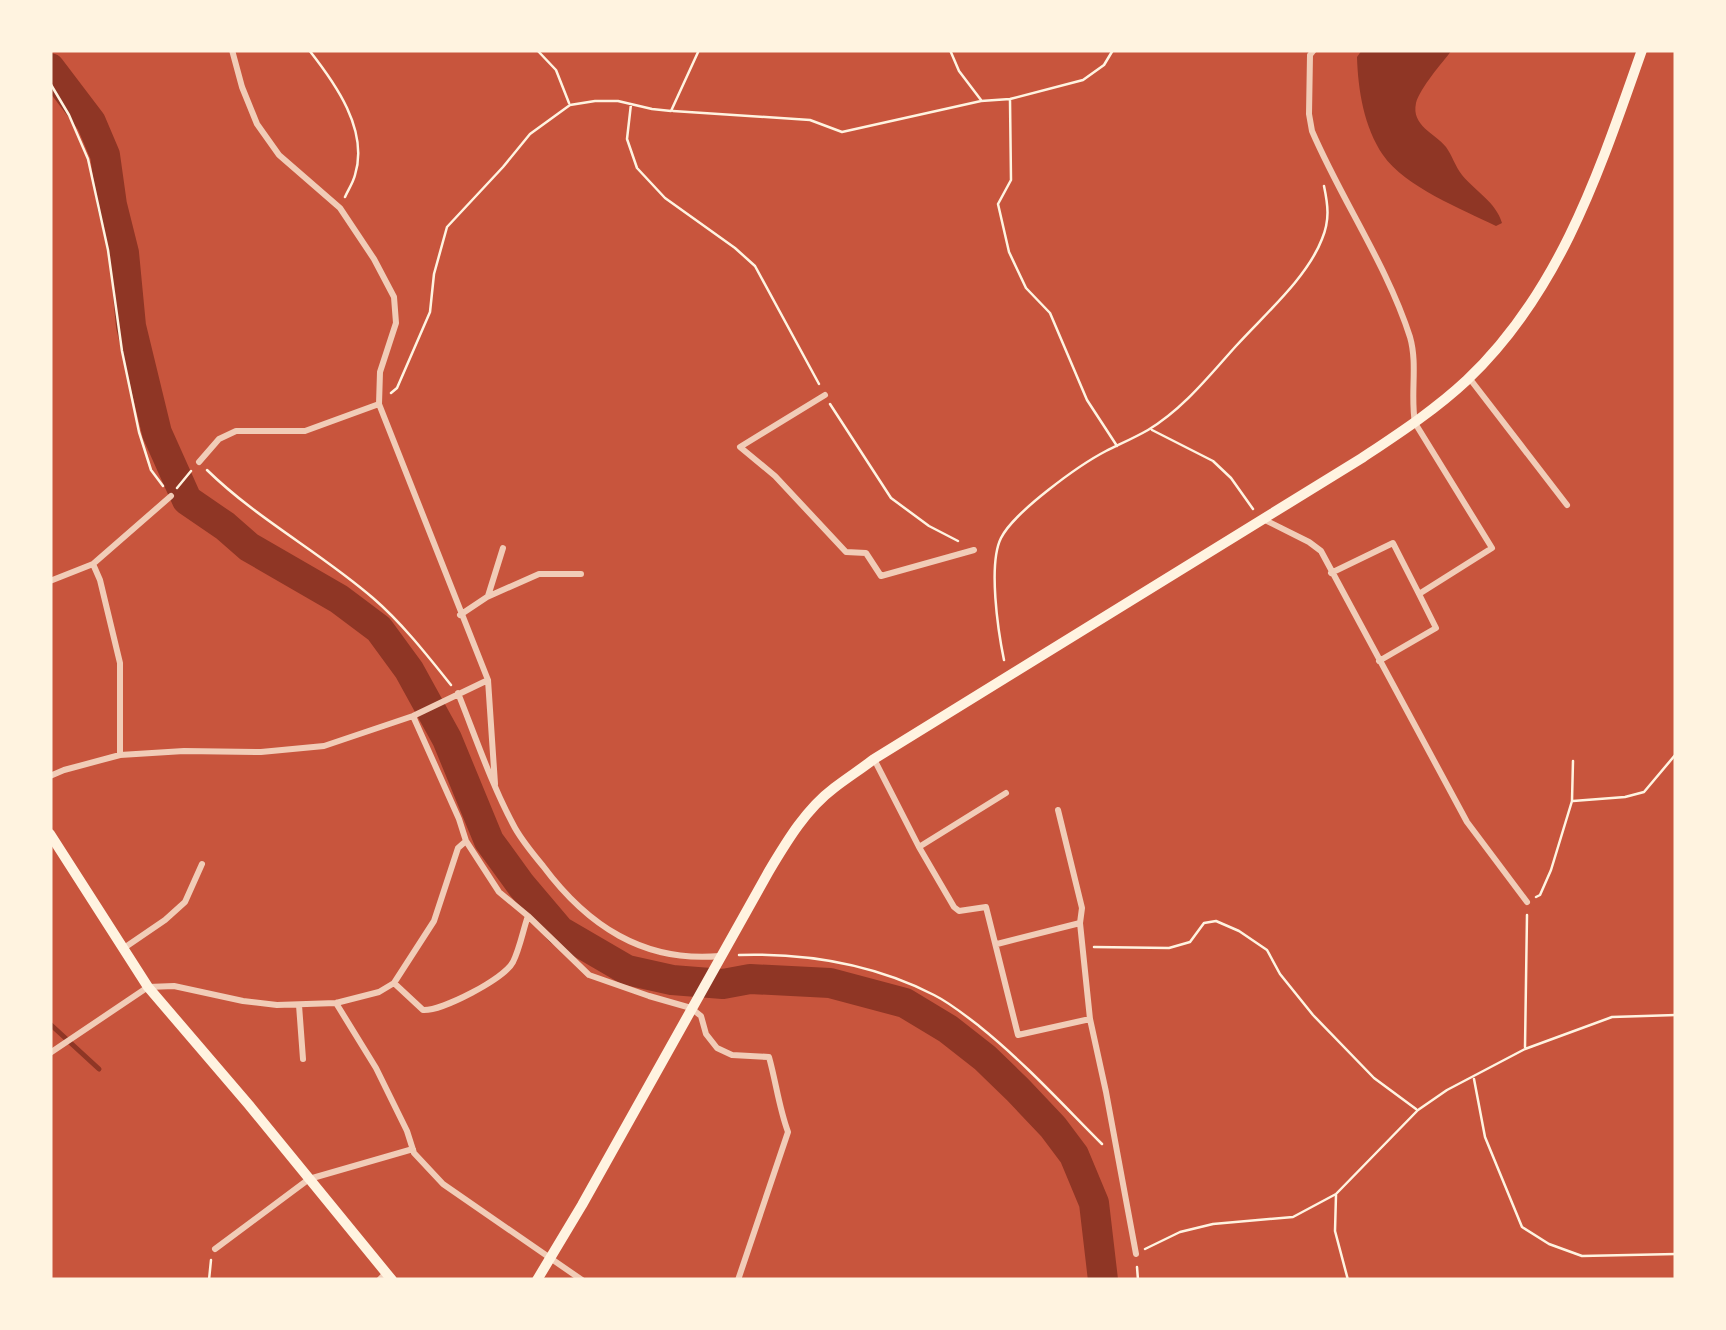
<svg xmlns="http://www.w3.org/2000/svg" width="1726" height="1330" font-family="'Varela Round',sans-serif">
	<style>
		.water { fill: #8f3625 }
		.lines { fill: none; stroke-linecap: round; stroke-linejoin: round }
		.stream { stroke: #8f3625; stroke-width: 5 }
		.river { stroke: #8f3625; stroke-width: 30 }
		.path { stroke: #fff3e0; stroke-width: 2.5 }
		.minor { stroke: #f1ccb7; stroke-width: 6 }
		.secondary { stroke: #fff3e0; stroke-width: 10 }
	</style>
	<rect width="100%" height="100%" fill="#c8553d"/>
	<!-- water -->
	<path class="water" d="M1362,50H1452C1442,63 1420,88 1416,103C1411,126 1435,133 1446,147C1452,155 1455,166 1462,175C1475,191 1496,202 1502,223L1496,226C1462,209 1405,187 1383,155C1364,127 1358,90 1357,57Z"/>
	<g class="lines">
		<!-- stream -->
		<path class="stream" d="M50,1024L99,1069"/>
		<!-- river -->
		<path class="river" d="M50,68L91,122L105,155L112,205L124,253L131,326L157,433L187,500L225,526L249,547L339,599L379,629L409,670L447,739L489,841L521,885L560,931L627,970L672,980L723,984L750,979L830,983L905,1003L948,1029L985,1058L1018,1090L1053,1127L1074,1155L1094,1203L1103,1280"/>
		<!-- path -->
		<path class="path" d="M309,50C335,83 369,130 355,175C353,183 348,190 345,197
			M537,50L556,70L569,103
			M950,50L959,71L981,100
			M50,83L69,115L88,159L108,250L122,351L139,432L151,470L163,486
			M1010,100L1011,180L998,204L1009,252L1026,288L1050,313L1087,400L1117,446
			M631,104L627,139L637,168L665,198L735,248L755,266L819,384
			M673,111L810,120L842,132L981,101L1010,99L1083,80L1104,65L1113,50
			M391,393L397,388L430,312L434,274L447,227L503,167L530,134L570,105L595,101H618L652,109L671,111L699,50
			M830,404L891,498L929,526L958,541
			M1152,430L1213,461L1231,478L1253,509
			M207,470C257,519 320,552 373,598C402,623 427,655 451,685
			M177,488L191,471
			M1004,660C998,631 988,564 1001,538C1014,512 1079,465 1106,451C1120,444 1134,438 1148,430C1183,409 1209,376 1236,346C1264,315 1307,278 1322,239C1330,220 1328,205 1324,186
			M1573,801L1625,797L1644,792L1676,754
			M1536,897L1540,895L1551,870L1572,801L1573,761
			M1094,947L1169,948L1190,942L1204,923L1216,921L1239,931L1267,950L1280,974L1313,1015L1374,1078L1416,1109
			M739,955C807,953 873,964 934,995C950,1003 965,1015 979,1026C1024,1062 1062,1104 1102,1144
			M1525,1047L1527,915
			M1474,1079L1485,1137L1522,1227L1549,1244L1582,1256L1676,1254
			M1336,1195L1335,1231L1348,1280
			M1145,1249L1180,1232L1213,1224L1293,1217L1336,1194L1418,1110L1447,1090L1525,1049L1612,1017L1676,1015
			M1137,1267L1138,1280
			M209,1280L211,1260"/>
		<!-- minor -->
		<path class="minor" d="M232,50L242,87L257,124L279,155L340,208L374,259L394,297L396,323L380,372L379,404L488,680L495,784
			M1314,50L1310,55L1309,114L1312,131C1342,201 1387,265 1410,337C1418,365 1410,394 1415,423L1492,548L1419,594L1436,628L1379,661
			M1470,379L1567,505
			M825,395L740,447L775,476L846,552L866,553L881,576L974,550
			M199,462L219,439L236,431H305L379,404
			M1263,519L1309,542L1321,551L1467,822L1527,902
			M93,564L100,580L120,663V755
			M1331,573L1393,543L1419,594
			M50,581L93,564L171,496
			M488,596L503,548
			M460,615L487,597L539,574H581
			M458,693C476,738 492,786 515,828C523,842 533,854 543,866C587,925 643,963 720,956
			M413,716L459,819L466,841L499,892L528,916L589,975L649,996L691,1008L701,1016L706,1034L717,1048L732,1055L769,1057C776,1082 779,1108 788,1132L738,1280
			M874,759L919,847L954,907L959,911L986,907L1018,1035L1090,1019
			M50,776L64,770L120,755L184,751L261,752L324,746L413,716L488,680
			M1058,810L1082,908L1080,923
			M919,847L1006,793
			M997,944L1080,923L1090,1019L1106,1092L1136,1254
			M124,948L165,920L185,902L202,864
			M394,983L423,1010C442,1011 504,979 513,962C520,948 523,930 528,916
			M336,1003L376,1068L407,1131L414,1153L443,1184L582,1280
			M299,1005L303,1059
			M50,1053L148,987L174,986L243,1001L277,1005L336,1003L379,992L394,983L434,921L458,848L466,841
			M215,1249L309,1179L413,1149
			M379,1280L386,1273"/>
		<!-- secondary -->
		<path class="secondary" d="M50,834L148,987L249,1105L392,1280
			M537,1280L582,1205L769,871C787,841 806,809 834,788C847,778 861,769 874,759L1362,458C1398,434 1435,410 1467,380C1561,291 1600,169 1642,50"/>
	</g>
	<!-- border -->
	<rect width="1726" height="1330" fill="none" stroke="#fff3e0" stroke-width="105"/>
</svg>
